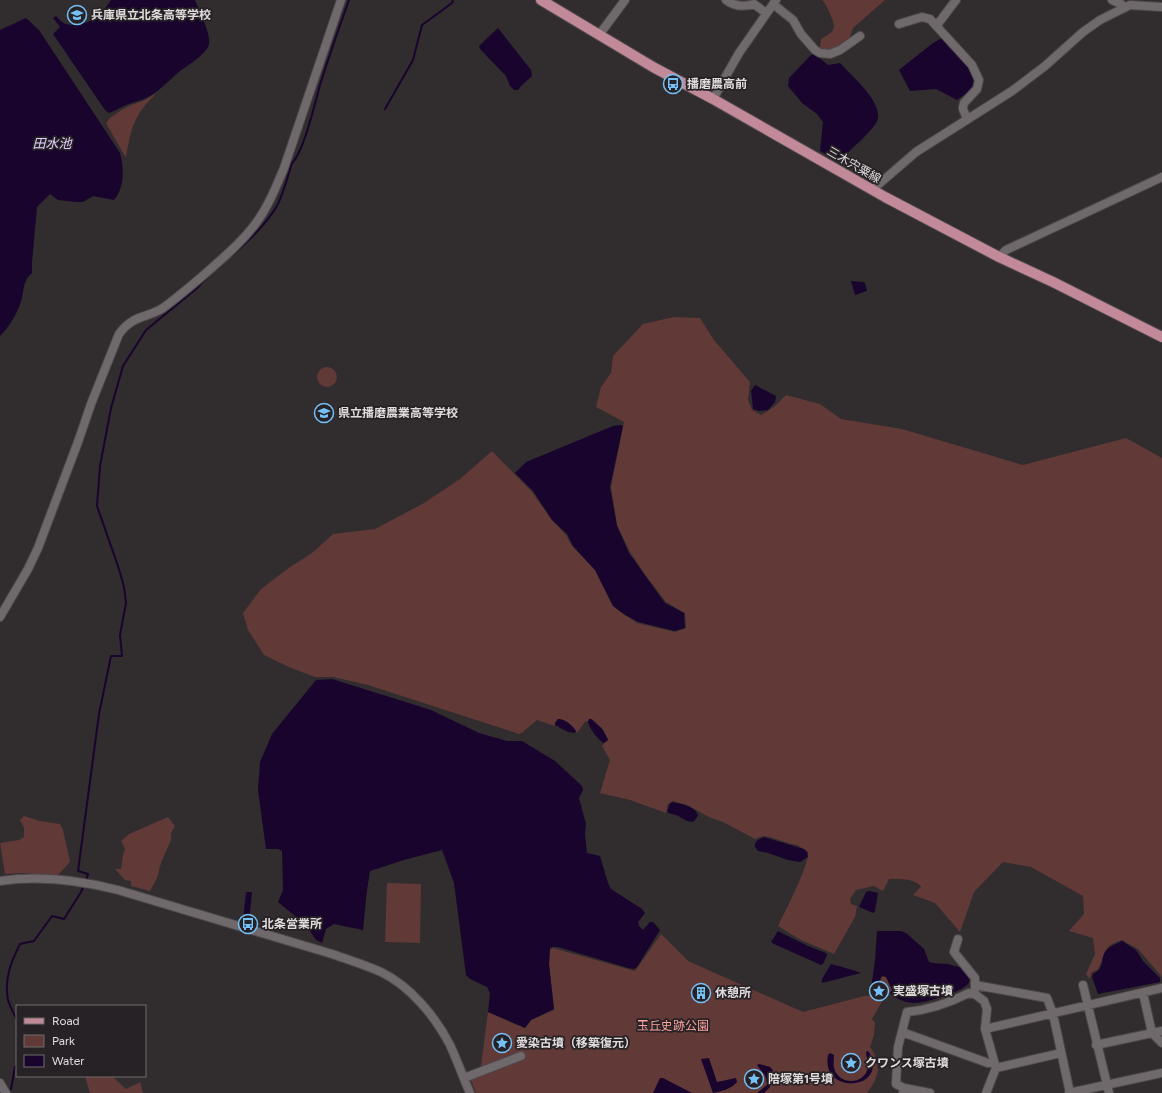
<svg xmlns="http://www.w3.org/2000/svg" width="1162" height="1093" font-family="Figtree,'Noto Sans JP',sans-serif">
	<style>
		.green { fill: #613937 }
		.water { fill: #19042d }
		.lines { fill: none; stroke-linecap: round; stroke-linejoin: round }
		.stream { stroke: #19042d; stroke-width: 2 }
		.minor-casing { stroke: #4d484b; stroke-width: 10 }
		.major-casing { stroke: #4d484b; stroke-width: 12 }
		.minor { stroke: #6f696c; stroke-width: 8 }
		.major { stroke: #c28999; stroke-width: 10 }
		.labels { text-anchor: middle; stroke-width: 3.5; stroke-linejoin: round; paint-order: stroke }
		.poi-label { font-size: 12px; font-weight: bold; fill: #e0dcde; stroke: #272225; text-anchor: start }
		.street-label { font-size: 12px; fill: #e0dcde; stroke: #272225 }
		.park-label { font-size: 12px; fill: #fea39e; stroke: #272225 }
		.water-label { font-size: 13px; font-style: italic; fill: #e1d0fe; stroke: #272225 }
	</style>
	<rect width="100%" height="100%" fill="#312c2e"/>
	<!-- green -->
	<path class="green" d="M822,0H885L853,28L850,37L844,43L829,51L824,52L820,48L821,39C835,31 837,29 830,14C828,9 826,4 822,0Z
		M155,94L154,96C134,114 130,132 126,158L106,123L110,118L120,111L131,105L143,101Z
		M674,317L700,318L714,340L750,382L748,400L752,410L761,415L774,407L786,395L820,404L841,419L902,429L1023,465L1126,438L1162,458V977L1138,949L1122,940C1101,947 1107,952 1098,969L1091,973L1090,979L1086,974L1095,954L1093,938L1069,931L1084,914L1083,896L1031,867L1003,862L974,892L960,932L935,903L913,895L921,887C915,878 899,879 889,879L883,891L874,886L856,890L850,899L851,904L857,906L855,917L834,954L801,940L778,926C785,911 809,866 808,852L797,845L791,844L770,837L763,836L755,839L723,822L709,817L687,805L673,801L668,804L666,813L630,800L600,793L610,760L602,746L608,739L602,728L592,719L585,722L577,733C573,726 566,719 558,719L555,723V726L537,720L523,732L519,734L368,685L333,677H315L291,668L264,655L248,630L243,613L261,589L290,567L312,553L333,534L375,529L424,503L460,479L492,451L532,492L552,520L566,535L572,546L595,570L613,606L637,623L675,632L686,628L685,613L666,602L646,576L630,552L617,525L611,487L624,422L596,407L601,387L611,373L613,356L643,324Z
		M317 377a10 10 0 1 1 20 0a10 10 0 1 1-20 0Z
		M24,816L40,821L60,824L63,830L70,862L57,876L23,873L5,874L0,843L19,840L24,837V828L20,820Z
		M168,817L175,826L171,833V840L161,863L157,878L150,891L131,886V881L125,880L115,869H121L123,855L125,849L121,841L129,834Z
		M387,883L421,884L420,943L385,942Z
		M661,934L688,961L803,1012L864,996H870L871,990L877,982H879L882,976L886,977L892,990L883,1000L872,1019L875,1023L874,1035L870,1047C875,1053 880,1067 877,1075C875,1081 871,1088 867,1093H476L468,1072L481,1066L488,1012L525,1028L531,1020L554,1010L549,964L550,950L553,948L635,971Z
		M85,1076H112L126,1089L140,1082L143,1093H90Z"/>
	<!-- water -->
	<path class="water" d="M111,0H195C199,10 211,34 209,44C207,54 188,65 180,71C168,81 158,93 144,99C139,101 134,102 129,104C122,106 116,111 109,113L105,110L53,34L60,27L53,18L56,16C59,19 61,22 66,24C75,27 89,23 96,17C102,13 107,6 111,0Z
		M26,18L39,30L120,153C124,168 125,187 114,200L93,196L83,202H76L58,200L50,194L37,207L32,263V273C21,282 25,294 19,307C15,317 8,328 0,336V30Z
		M498,28L531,70L532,76L521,86L518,90H514L510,86L506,76L480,49L479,46Z
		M942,38C955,51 975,68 974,88L957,100L936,89L910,91L899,70L933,43Z
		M812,54L816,55L828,65L840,63L843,66C854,78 881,101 878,119C876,128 847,153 839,161L820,151L823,122L817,114L802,103L788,86L789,78Z
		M851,281L863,282L865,283L867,291L855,295Z
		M755,385L776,396L775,402L768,410L759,411L753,409L751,391Z
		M621,425L623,426L610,487L617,526L629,553L665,603L684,613L685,628L675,631L638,622L625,615L613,606L595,570L573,546L567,534L552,520L533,491L515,473L526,462L613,426Z
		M332,679L431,710L479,733L507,741H522L555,761L582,786L583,790L579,798L586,824L585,835L587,853L600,856L608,883L611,889L642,909L645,913L638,922L639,926L643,930L650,922H653L660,930L637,967L634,969L628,968L558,947H552L550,948L549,964L554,1009L531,1020L525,1028L488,1012L490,993L487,987L470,979L466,975L454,883L442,850L404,860L370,871L367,890L363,930L334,924L326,929L322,943L316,940L306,925L278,902L283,890L282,851L278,849H266L258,790L260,762L272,734L316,680Z
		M558,719C565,719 572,725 576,731L575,733L568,732L555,725V723Z
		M589,719H591L603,730L608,740L604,743L602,742C596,737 590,729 588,722Z
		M672,802C681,804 695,806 698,815C693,828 685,819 676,815C673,814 670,814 667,812L669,805Z
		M764,837L804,849L807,852L808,857L800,862L788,860L768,853L758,851L755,847C754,841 759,839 764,837Z
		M869,891L878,893L875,911L873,913L859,907L866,892Z
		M246,892H252L249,922L243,920Z
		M778,931L808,946L826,953L827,955L823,964L821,965L774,944L771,942Z
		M877,931H901L906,933L924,949L929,962L933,963L948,964L962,968L970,979C969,980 969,983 968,984C962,992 925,1003 915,1003C906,1003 896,999 890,993L892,990L886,977L882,976L879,982H877L871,989L875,960Z
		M1122,941L1136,950L1143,961L1160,978V982L1098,994L1092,977L1093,974C1105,968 1100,961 1105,952C1109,946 1116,944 1122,941Z
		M831,964C841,967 851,969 861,973L822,983V979Z
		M868,1051C870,1053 871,1056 872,1059C881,1091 821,1093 828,1055L830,1053L834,1055C834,1059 833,1063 834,1068C838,1085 865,1086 868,1067C869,1062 866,1057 866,1052Z
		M709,1058L717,1082L736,1078L737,1082C731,1089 722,1091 713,1093L701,1059Z
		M759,1064L770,1067L773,1070L771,1074L770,1087L764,1093H757L767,1085C766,1073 763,1074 757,1065Z
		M660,1078H663L692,1093H653Z"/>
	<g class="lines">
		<!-- stream -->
		<path class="stream" d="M385,109L413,60L422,25L452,3L453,0
			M232,255C250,240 267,224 278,204C284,191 288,176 292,163C304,151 315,103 320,85C329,56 339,28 349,0
			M86,881L88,874L78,871L99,714L111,656H122L120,635L126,603L124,587L119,569L97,506L100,466L111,408L123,366L146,330L196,289L211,273
			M17,1020C14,1014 10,1007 8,1000C4,979 11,962 20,944L34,941L52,916L64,919L81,892L84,885
			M8,1092L11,1089L15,1067L17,1066"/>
		<defs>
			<path id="minor" d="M726,0C735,7 744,7 754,4L766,13
				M1112,0L1121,4L1124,8
				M773,4L793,20L801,34L815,50L820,53L830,54L840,50L860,36
				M899,24L922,17L930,19L972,65L979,80L977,89L964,103L963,107V109L967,119
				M937,25L956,0
				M599,35L625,0
				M713,99L739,53L776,0
				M872,190L916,152L1012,91L1045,66L1083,32L1100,20L1130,5L1162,7
				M999,257L1006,250L1162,177
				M0,617L28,569L38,548L78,442L91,404L119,334C134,314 145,319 163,308C178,297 192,285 206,273C223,258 242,242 256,223C268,207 276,187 284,168L341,0
				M0,881C40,875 79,880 118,890L332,954C349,960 365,965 381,972C410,986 435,1016 450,1045C457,1060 463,1077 470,1093
				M958,939L954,952L975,978V990
				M975,985L1047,998L1053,1014L1070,1093
				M1083,985L1109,1093
				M1143,993L1152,1033L1162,1043
				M985,1029L1162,988
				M902,1032L988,1063H994
				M1096,1045L1162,1031
				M996,1068L1061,1053
				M464,1078L521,1056
				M0,1083L6,1093
				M904,1088L930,1093
				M903,1093L904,1088L896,1084L898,1047L907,1012C929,1010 949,1003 969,993L976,995L984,1001L987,1009L985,1029L996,1068L986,1093
				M1069,1093L1162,1073"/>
			<path id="major" d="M541,0L653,67L713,99L885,197L999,257L1053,282L1162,337"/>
		</defs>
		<!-- minor casing -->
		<use href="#minor" class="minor-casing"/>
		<!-- major casing -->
		<use href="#major" class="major-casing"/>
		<!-- minor -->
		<use href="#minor" class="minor"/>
		<!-- major -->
		<use href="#major" class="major"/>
	</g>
	<!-- icons -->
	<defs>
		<symbol id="school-ring" viewBox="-11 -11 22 22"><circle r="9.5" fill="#272225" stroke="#75c0f6" stroke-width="1.5"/><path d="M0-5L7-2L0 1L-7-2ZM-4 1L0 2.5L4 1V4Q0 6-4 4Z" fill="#75c0f6"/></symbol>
		<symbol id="bus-ring" viewBox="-11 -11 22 22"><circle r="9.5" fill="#272225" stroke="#75c0f6" stroke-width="1.5"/><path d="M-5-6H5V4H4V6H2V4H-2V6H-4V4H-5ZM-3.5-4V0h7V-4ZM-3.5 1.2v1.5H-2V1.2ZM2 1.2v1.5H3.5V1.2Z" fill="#75c0f6"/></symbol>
		<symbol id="sight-ring" viewBox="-11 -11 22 22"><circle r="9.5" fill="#272225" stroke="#75c0f6" stroke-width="1.5"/><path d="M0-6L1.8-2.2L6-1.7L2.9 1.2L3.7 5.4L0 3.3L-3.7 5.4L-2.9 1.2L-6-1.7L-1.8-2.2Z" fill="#75c0f6"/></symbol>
		<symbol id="building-ring" viewBox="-11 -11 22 22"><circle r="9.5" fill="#272225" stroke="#75c0f6" stroke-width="1.5"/><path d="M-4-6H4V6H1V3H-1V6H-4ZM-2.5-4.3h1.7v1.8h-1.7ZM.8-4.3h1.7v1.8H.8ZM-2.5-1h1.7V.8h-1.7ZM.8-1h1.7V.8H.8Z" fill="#75c0f6"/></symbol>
	</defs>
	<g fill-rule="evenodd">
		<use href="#school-ring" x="66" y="4" width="22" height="22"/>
		<use href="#bus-ring" x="662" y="73" width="22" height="22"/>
		<use href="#school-ring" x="313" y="402" width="22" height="22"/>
		<use href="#bus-ring" x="237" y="913" width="22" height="22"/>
		<use href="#sight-ring" x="868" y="980" width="22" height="22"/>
		<use href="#building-ring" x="690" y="982" width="22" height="22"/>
		<use href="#sight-ring" x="491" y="1032" width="22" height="22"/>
		<use href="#sight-ring" x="840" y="1052" width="22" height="22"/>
		<use href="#sight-ring" x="743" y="1068" width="22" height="22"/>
	</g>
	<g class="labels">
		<!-- poi labels -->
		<g class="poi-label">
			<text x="91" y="19">兵庫県立北条高等学校</text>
			<text x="687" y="88">播磨農高前</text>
			<text x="338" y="417">県立播磨農業高等学校</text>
			<text x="262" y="928">北条営業所</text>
			<text x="893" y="995">実盛塚古墳</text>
			<text x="715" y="997">休憩所</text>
			<text x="516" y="1047">愛染古墳（移築復元）</text>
			<text x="865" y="1067">クワンス塚古墳</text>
			<text x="768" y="1083">陪塚第1号墳</text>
		</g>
		<!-- street labels -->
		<g class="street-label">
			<text transform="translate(854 165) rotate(30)" y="4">三木宍粟線</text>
		</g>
		<!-- park labels -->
		<g class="park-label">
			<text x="673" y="1030">玉丘史跡公園</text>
		</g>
		<!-- water labels -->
		<g class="water-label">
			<text x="52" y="148">田水池</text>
		</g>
	</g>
	<!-- legend -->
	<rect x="16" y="1005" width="130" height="72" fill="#272225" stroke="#716c6f"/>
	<rect x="24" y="1018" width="20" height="6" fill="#c28999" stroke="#716c6f"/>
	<text x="52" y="1025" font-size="12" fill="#e0dcde">Road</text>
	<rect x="24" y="1035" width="20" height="12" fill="#613937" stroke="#716c6f"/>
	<text x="52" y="1045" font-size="12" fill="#e0dcde">Park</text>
	<rect x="24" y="1055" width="20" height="12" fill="#19042d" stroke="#716c6f"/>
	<text x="52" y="1065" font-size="12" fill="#e0dcde">Water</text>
</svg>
